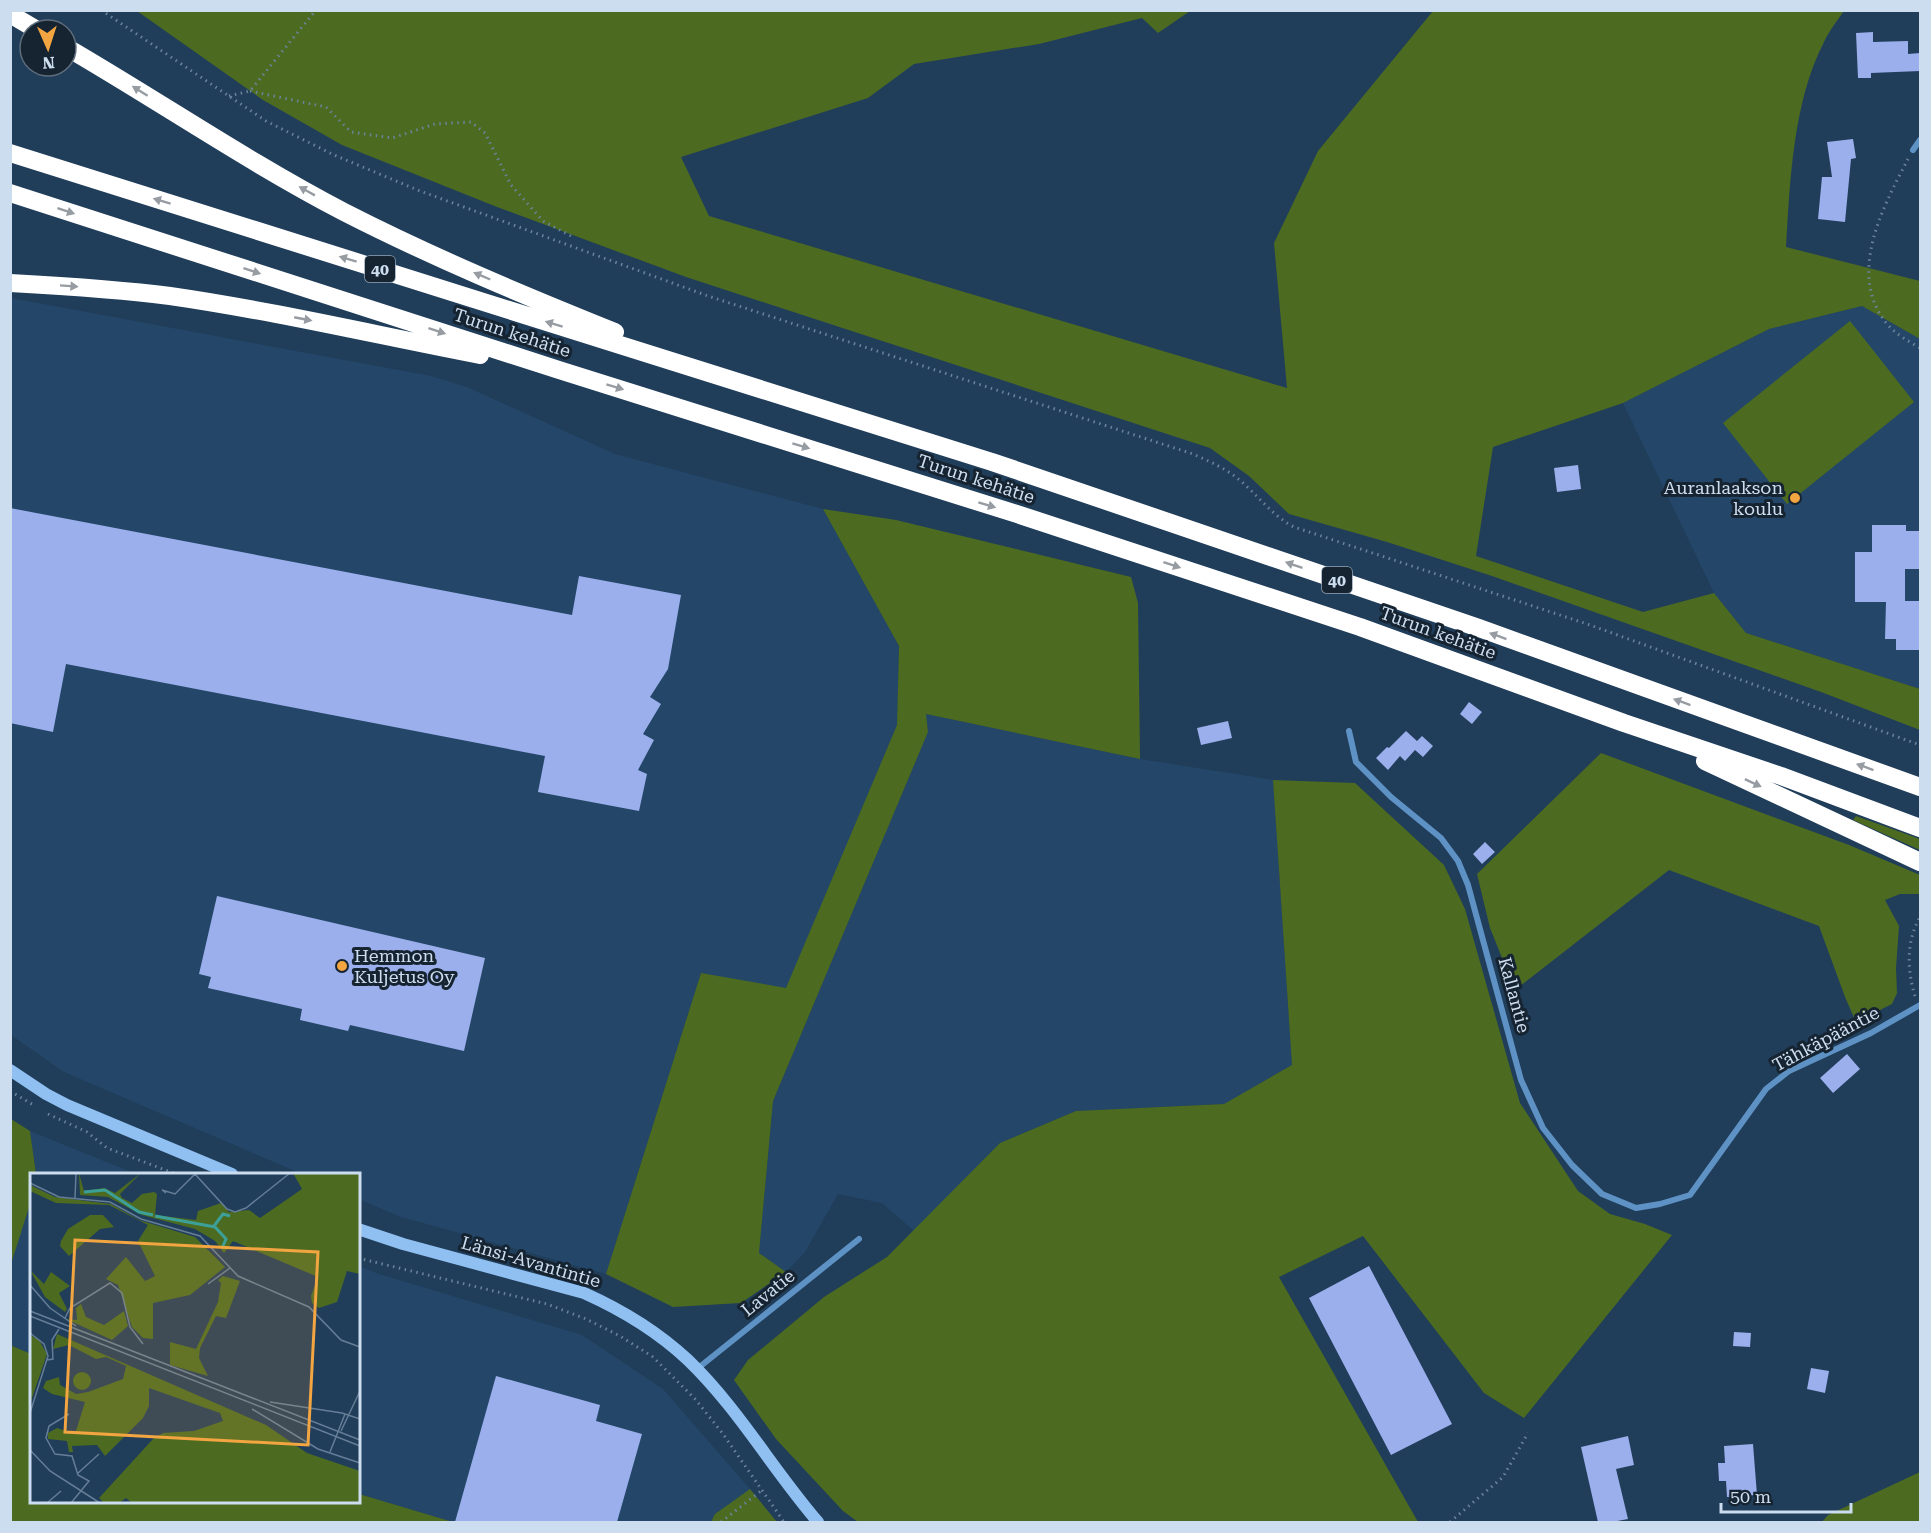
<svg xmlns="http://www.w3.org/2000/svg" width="1931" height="1533" font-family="'Roboto Serif',serif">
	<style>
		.built { fill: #244769 }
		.green { fill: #4c6b21 }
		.building { fill: #9aafec }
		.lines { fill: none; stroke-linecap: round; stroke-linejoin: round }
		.path { stroke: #6b839b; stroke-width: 3; stroke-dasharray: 1.5 4.5; stroke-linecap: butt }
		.street { stroke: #5e92c5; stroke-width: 6 }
		.secondary { stroke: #90c0f1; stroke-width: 12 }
		.highway { stroke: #fff; stroke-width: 18 }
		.oneway { fill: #969ca2 }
		.poi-dot { fill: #f2a541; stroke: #162330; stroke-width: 2 }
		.labels { text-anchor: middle; stroke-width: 6; stroke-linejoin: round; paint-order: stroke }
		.shield { fill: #162330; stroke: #95a5b6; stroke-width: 1.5 }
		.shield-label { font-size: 16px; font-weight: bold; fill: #ccddef }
		.street-label { font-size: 18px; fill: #ccddef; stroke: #162330 }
		.poi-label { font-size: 18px; fill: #ccddef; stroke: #162330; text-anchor: end }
		.inset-river { fill: none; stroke: #3c9f98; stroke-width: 3 }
		.inset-road { fill: none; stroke: #657d96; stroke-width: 1.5 }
		.view { fill: #f2a541; fill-opacity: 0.15; stroke: #f2a541; stroke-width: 3 }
		.inset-edge { fill: none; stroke: #ccddef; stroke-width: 3 }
	</style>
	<rect width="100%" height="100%" fill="#203d5a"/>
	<!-- built -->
	<path class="built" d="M11,298L431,376L467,387L615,454L823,509L899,646L897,725L786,989L701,973L606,1274L398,1216L359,1199L358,1174H302L64,1072L11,1035Z
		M1862,306L1920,339V689L1746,633L1714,593L1623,403L1769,329Z
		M926,714L1140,759L1273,780L1292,1065L1224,1104L1076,1111L1000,1143L914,1231L882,1203L838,1194L805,1252L786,1272L759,1253L773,1101L928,732Z
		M30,1131L136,1174H36Z
		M31,1201L32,1354H31L11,1345L10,1264Z
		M358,1266L379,1274L582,1335L663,1389L750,1489L715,1514L711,1522H453L359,1494Z"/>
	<!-- green -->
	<path class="green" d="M137,11H1190L1158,33L1142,18L1039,44L914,64L868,98L681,157L709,216L1287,388L1274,243L1318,151L1433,11H1844C1837,21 1829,31 1824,42C1793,102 1790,181 1786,247L1920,281V339L1862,306L1769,329L1623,403L1493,447L1476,556L1643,612L1714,593L1746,633L1920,689V730L1821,692L1492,576L1387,542L1289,514L1249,476L1210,448L686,277L497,207L342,145L263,100Z
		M1850,321L1914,402L1787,504L1723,423Z
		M823,509L896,520L1131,577L1138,603L1140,759L926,714L928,732L773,1101L759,1253L786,1272L741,1303L673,1307L606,1274L701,973L786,988L897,725L899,646Z
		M1601,753L1849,845L1920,875V894H1900L1885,900L1899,926L1896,968L1897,993L1892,1004L1856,1022L1845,997L1819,926L1669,870L1515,990L1490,928L1477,874Z
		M1273,780L1355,783L1444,865L1465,909L1520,1103L1578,1191L1610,1214L1645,1224L1672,1235L1524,1418L1484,1393L1363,1236L1279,1277L1418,1522H858L843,1511L776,1439L734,1380L748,1360L824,1297L887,1257L1000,1143L1076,1111L1224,1104L1292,1065Z
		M1856,816L1920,839V850L1853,820Z
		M11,1119L30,1131L36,1174H32L31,1201L11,1264Z
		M10,1345L31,1354L32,1502H358L359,1494L453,1522H11Z
		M1920,1472V1522H1822L1828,1515Z
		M750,1489L777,1522H711L715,1514Z"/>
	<!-- building -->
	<path class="building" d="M1873,32V42L1908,41V54L1920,53V71L1871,73V78H1858L1856,33Z
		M1853,139L1856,158L1851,159L1845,222L1818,219L1822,177H1832L1827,142Z
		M1578,465L1581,489L1557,492L1554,468Z
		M10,508L572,615L579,576L681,595L668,669L650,697L661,704L643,734L654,740L638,770L647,774L639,811L538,792L545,756L66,664L53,732L10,723Z
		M1872,525H1906V531H1920V569H1905V601H1919L1920,650H1896V639H1885L1886,602H1855V552H1872Z
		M1469,702L1482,712L1472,724L1460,714Z
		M1228,721L1232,738L1201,745L1197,728Z
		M1406,731L1417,741L1422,736L1433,746L1423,757L1415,750L1405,761L1400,756L1388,770L1376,758L1387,747L1389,748Z
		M1485,842L1495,852L1482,864L1473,854Z
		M217,896L485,958L464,1051L350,1025L348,1031L300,1020L302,1009L208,988L211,977L199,974Z
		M1847,1054L1860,1069L1833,1093L1820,1078Z
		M1369,1266L1452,1424L1391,1455L1309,1298Z
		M1734,1332L1751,1333L1750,1347L1733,1346Z
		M1811,1368L1829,1371L1825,1393L1807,1389Z
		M496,1376L600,1405L596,1421L642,1434L617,1522H455Z
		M1628,1436L1634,1465L1616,1469L1628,1519L1612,1522H1598L1581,1447Z
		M1753,1444L1757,1495L1727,1497L1726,1481H1719L1718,1463H1725L1724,1446Z"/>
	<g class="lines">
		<!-- path -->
		<path class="path" d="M101,10L266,121L334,155L420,191L708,296L1193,454C1211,462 1229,470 1243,483C1260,498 1273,516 1294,527L1590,625L1920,745
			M250,91L326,107L351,132L392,138L435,124L471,122L485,133L511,185L543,221L571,236
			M229,96L250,91L316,10
			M1908,159C1884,205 1848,271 1884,320C1892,332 1908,341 1920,348
			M1915,996C1907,970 1906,941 1920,917
			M10,1091L35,1106
			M48,1114L87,1132L107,1148L176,1174
			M358,1258L547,1304L586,1319L620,1336L653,1357L696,1400L723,1434L784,1522
			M721,1522L761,1491
			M1450,1522L1503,1477L1528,1433"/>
		<!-- street -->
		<path class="street" d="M1913,150L1920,140
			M1349,731L1356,762L1391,797L1441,838L1458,861L1468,885L1521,1080L1543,1128L1572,1165L1602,1194L1636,1208L1660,1204L1690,1195L1766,1089L1789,1071L1871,1033L1920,1005
			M697,1369L859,1239"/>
		<!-- secondary -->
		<path class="secondary" d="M10,1070L46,1094L67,1105L232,1174
			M358,1229L403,1244L584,1293C622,1310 657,1331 688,1360C738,1408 773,1470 818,1522"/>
		<!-- highway -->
		<path class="highway" d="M10,14L37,30
			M66,47C159,101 248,162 344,212C432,257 523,295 615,332
			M10,153L992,462L1479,628L1920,787
			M10,193L559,370L1017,514L1360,627L1624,723L1781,776L1920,828
			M10,283C64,286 117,289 170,296C274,311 376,335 480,355
			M1705,761L1920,862"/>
	</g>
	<!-- one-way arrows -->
	<defs><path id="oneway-solid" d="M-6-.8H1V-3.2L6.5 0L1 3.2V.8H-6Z" transform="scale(1.5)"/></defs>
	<g class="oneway">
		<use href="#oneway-solid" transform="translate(140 91) rotate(-148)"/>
		<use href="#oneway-solid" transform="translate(307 191) rotate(-151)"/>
		<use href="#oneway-solid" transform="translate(162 201) rotate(-163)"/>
		<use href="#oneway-solid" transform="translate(66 211) rotate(18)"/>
		<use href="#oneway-solid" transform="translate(348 259) rotate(-163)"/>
		<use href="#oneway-solid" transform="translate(252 271) rotate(18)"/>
		<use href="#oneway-solid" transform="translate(482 276) rotate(-157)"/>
		<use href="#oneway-solid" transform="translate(69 286) rotate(4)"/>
		<use href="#oneway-solid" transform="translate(303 319) rotate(11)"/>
		<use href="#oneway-solid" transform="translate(554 324) rotate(-163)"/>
		<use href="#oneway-solid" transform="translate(437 331) rotate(18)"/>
		<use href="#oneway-solid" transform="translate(615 387) rotate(17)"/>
		<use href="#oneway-solid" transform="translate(801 446) rotate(17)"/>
		<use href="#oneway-solid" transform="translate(987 505) rotate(17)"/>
		<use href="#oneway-solid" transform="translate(1172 565) rotate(18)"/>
		<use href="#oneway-solid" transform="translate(1294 565) rotate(-161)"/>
		<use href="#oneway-solid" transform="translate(1498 636) rotate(-160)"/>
		<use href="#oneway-solid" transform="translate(1682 702) rotate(-160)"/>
		<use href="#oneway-solid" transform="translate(1865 767) rotate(-160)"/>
		<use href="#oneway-solid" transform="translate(1753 783) rotate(25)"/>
	</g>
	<!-- markers -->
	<g class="poi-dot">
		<circle cx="1795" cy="498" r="6"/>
		<circle cx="342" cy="966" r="6"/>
	</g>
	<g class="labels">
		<!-- shield labels -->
		<g class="shield">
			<rect x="365" y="256" width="30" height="26" rx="4.5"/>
			<rect x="1322" y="567" width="30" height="26" rx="4.5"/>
		</g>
		<g class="shield-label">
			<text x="380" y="275">40</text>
			<text x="1337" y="586">40</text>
		</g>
		<!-- street labels -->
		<g class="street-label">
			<text transform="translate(512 333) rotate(18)" y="6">Turun kehätie</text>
			<text transform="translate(976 479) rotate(18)" y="6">Turun kehätie</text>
			<text transform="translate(1438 633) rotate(20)" y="6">Turun kehätie</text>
			<text transform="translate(1514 995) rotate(75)" y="6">Kallantie</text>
			<text transform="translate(1826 1039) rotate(-28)" y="6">Tähkäpääntie</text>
			<text transform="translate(531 1262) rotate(16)" y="6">Länsi-Avantintie</text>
			<text transform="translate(768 1293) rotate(-39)" y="6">Lavatie</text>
		</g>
		<!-- poi labels -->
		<g class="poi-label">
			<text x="1783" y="494">Auranlaakson<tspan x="1783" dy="21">koulu</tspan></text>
			<text x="354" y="962" text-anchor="start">Hemmon<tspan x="354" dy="21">Kuljetus Oy</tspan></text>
		</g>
	</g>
	<!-- overview -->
	<g transform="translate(30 1173)">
		<rect width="330" height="330" fill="#203d5a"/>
		<path d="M49,0L54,18L74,15L85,20L111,0L90,21L92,25L102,30L112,21L124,19L127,21L125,42L166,47L168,38L191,30L199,39L219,37L230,45L272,16L263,0H330V101L317,98L307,129L289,135L282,130L281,123L288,104L203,68L194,80L185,68L165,56L112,42L78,24L50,22ZM0,12L25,24L81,31L109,47L165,64L195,94L160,122L123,130V166L113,165L102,154L88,112L76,106L96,84L115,108L125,103L108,68L118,52L79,32L26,30L0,18ZM60,42H73L84,54L70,56L39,83L30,73L31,68L38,56ZM0,97L14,111L21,99L40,113L29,120L37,136L35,139L15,124ZM193,103L210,108L196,145L186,143L170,175L169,185L178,203L140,192V169L166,176L188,129L191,110L188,107ZM51,131L56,144L74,152L94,138L98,153L82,167L36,146L47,147L46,135ZM27,161L236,252L277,280L330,298V330H102L96,325L89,330H74L69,325L123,266L133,260L164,258L193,248L190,240L119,215V233L113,245L75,283L67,272L42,273L43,279H39L37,268L18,266V260L27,255L45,261L55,229L22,221L13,215L16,208L29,204L30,212L46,221L58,219L93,206L96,193L76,184L66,186L39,172L23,176ZM0,162L9,167L17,181L0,231ZM43 208a9 9 0 1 1 18 0a9 9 0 1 1-18 0Z" fill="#4c6b21"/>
		<path class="inset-river" d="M54,19L75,17L109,39L123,42M125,43L185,54L196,66L192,75M184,53L193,41L200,43"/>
		<path class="inset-road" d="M164,0L197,36L205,39L216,35L260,0M0,10L29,24L80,29L111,46L170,63L208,103L279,134L311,167L330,174M136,20L132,17L145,21L165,1M45,25L46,0M178,111L200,95M0,112L20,135L46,153M0,138L330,267M0,143L330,273M35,145L40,135L80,110L92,120L100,154L113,171M0,160L14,171L18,183L0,240M17,187L23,186L22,167L29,156M240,229L312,240L330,246M222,236L288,276L330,290M39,241L19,253L16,265L25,281L42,283L48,302L59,308L41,330M311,258L330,218M0,277L20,298L70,330M300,279L315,241M47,301L69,281M17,330L31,318"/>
		<path class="view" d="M45,67L288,79L278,272L35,259Z"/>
		<rect width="330" height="330" class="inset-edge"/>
	</g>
	<!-- border -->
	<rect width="1931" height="1533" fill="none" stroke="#ccddef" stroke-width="24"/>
	<!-- north arrow -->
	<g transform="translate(48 48) rotate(177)"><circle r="28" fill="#162330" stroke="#5f6d7c" stroke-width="1.5"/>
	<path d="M0-4.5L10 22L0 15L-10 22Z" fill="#f2a541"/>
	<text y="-9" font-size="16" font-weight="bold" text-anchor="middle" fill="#ccddef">N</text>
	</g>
	<!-- scale -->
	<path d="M1721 1503v9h130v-9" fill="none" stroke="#ccddef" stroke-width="3"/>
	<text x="1730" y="1503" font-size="18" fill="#ccddef" stroke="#162330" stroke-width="4.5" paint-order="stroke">50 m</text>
</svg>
